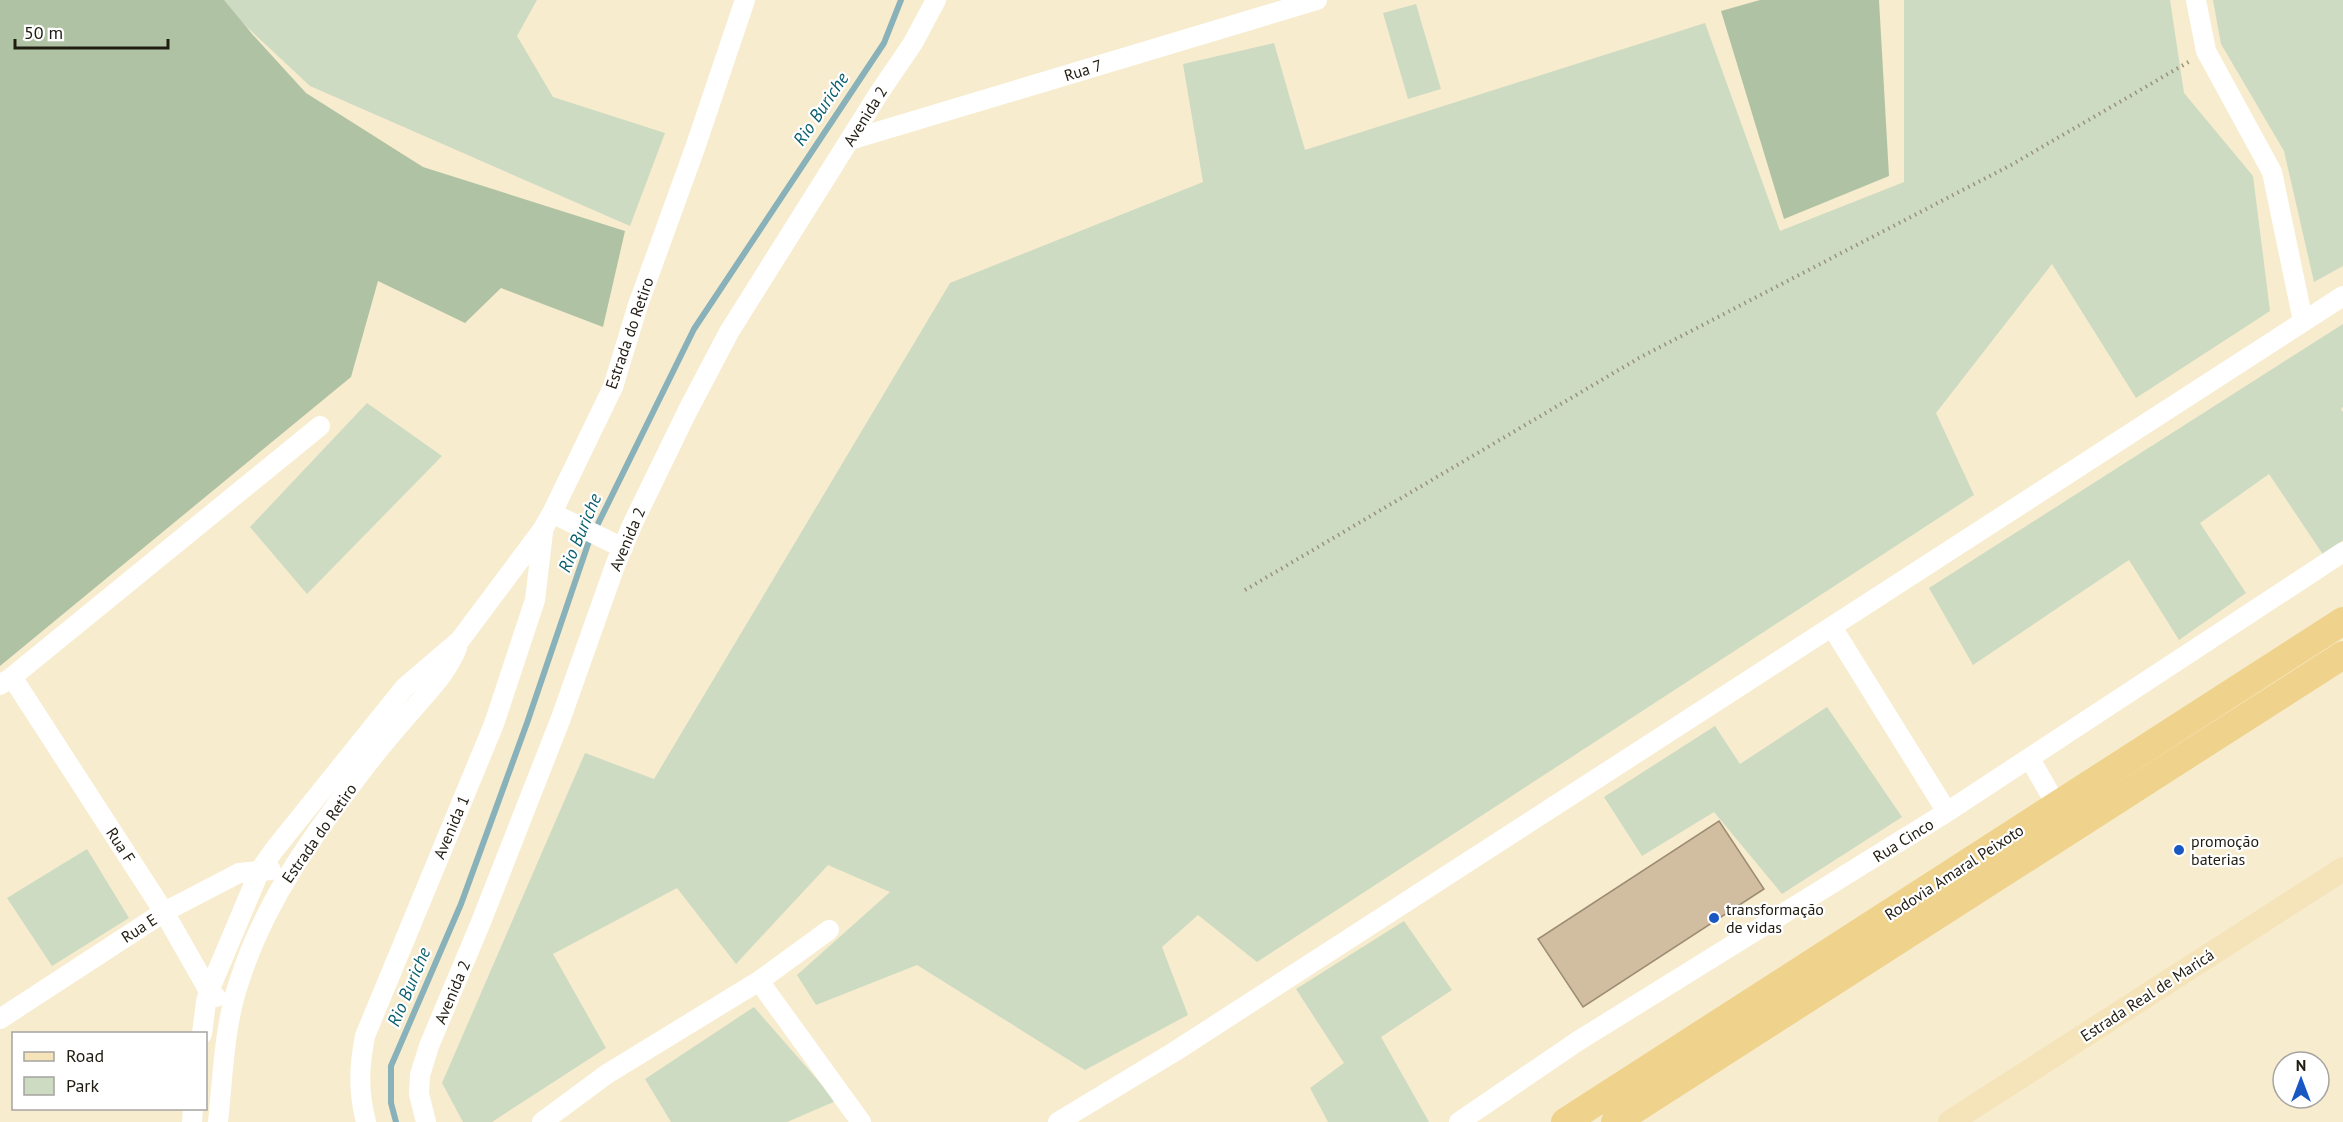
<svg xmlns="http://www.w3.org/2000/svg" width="2343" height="1122" font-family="'PT Sans',sans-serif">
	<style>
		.green { fill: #cddbc3 }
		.forest { fill: #b0c2a4 }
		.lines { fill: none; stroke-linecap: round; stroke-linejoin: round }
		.stream { stroke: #88b1ba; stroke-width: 6 }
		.building { fill: #d1bea0; stroke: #9d8c73; stroke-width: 1.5 }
		.path { stroke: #9a927c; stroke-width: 4; stroke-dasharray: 1.5 4.5; stroke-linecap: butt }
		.minor { stroke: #fff; stroke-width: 20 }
		.major { stroke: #f5e4ba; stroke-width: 24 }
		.highway { stroke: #efd28c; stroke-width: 28 }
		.poi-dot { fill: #1957c2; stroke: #fff; stroke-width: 2 }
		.labels { text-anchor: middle; stroke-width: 4.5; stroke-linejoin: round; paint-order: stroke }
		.street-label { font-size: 16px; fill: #201c11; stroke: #fff }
		.poi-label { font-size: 16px; fill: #201c11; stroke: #fff; text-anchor: start }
		.water-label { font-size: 18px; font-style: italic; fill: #095f6d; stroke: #fff }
	</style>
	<rect width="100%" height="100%" fill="#f7ecce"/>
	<!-- green -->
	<path class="green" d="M218,0H537L517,36L553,97L665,133L630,226L310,86Z
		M1904,0H2170L2184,93L2253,176L2270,311L2136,398L2052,264L1936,413L1974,495L1257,962L1198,915L1162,947L1188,1015L1085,1070L917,965L816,1005L797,975L890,892L828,865L736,964L677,888L553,954L606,1048L492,1122H463L442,1083L585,753L654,779L950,283L1203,182L1183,64L1274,43L1305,150L1705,23L1780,231L1904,182Z
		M2213,0H2343V266L2314,282L2284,151L2221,44Z
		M1416,4L1441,89L1408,99L1383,13Z
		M2343,324V407L2341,409L2343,412V540L2324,556L2269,474L2200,523L2246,593L2179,640L2129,560L1973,665L1929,588Z
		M367,403L442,456L307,594L250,527Z
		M1827,707L1902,817L1782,894L1714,812L1642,856L1604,797L1715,726L1740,764Z
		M87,849L129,918L52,966L7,898Z
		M1404,921L1452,990L1381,1037L1429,1122H1328L1310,1088L1344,1063L1296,989Z
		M754,1007L836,1101L787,1122H671L645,1079Z"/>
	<!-- forest -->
	<path class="forest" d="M0,0H224L253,35L306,93L423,167L625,231L603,327L501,288L465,323L378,281L351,377L0,666Z
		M1760,0H1879L1889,176L1784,219L1721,11Z"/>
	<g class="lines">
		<!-- stream -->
		<path class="stream" d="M396,1122L391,1103V1066L461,904L527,723L588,544L694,329L884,43L901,0"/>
	</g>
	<!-- building -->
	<path class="building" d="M1719,821L1764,889L1583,1007L1538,939Z"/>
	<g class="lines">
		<!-- path -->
		<path class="path" d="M1245,590L1639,358L2011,165L2192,60"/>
		<!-- minor -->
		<path class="minor" d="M2196,0L2206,51L2272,172L2303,321
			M850,140L1317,0
			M552,513L623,548
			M1832,627L1947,812
			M12,677L164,912L209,991L216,997
			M0,685L12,677L320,426
			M2030,759L2057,806
			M759,981L861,1122
			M0,1019L164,912L239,873L271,870
			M202,1034L206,1002L209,991L260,870L274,850L405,687L460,640L543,529L552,513L613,387L638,305L695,148L745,0
			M192,1122L193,1108
			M218,1122C223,1076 224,1026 239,982C265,899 316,831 368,763C385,741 403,721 421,700C435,684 449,668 457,648
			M366,1122C358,1091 359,1067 365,1036L494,724L535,600L543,532
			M426,1122L419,1094L420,1075L429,1046L481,922L561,718L616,563L633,523L687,412L729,332L879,93L913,43L936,0
			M542,1122L607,1074L759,981L829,930
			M1058,1122L1174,1052L2343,296
			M1459,1122L1578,1041L1947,812L2343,552"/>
		<!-- major -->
		<path class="major" d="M1950,1122L2343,869"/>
		<!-- highway -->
		<path class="highway" d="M1565,1122L2343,621
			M1615,1122L2343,655"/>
	</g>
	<!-- markers -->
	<g class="poi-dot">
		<circle cx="2179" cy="850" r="6"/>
		<circle cx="1714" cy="918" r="6"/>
	</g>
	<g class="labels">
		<!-- street labels -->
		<g class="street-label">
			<text transform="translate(1083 70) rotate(-17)" y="6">Rua 7</text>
			<text transform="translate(865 116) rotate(-58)" y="6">Avenida 2</text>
			<text transform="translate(629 333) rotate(-71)" y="6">Estrada do Retiro</text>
			<text transform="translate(627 539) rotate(-67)" y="6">Avenida 2</text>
			<text transform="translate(451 827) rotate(-67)" y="6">Avenida 1</text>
			<text transform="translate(319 833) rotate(-55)" y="6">Estrada do Retiro</text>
			<text transform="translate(1903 840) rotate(-32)" y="6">Rua Cinco</text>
			<text transform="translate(121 845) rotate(57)" y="6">Rua F</text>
			<text transform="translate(1954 872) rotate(-33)" y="6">Rodovia Amaral Peixoto</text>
			<text transform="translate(139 928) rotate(-33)" y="6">Rua E</text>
			<text transform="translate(452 992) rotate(-67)" y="6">Avenida 2</text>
			<text transform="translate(2147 995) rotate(-33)" y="6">Estrada Real de Maricá</text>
		</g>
		<!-- poi labels -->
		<g class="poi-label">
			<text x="2191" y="847">promoção<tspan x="2191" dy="18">baterias</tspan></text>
			<text x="1726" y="915">transformação<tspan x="1726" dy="18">de vidas</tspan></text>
		</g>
		<!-- water labels -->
		<g class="water-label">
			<text transform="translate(821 109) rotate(-56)" y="6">Rio Buriche</text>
			<text transform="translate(580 533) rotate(-67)" y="6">Rio Buriche</text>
			<text transform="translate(409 987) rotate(-67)" y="6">Rio Buriche</text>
		</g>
	</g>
	<!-- legend -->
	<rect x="12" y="1032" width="195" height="78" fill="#ffffff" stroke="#a6a4a0" stroke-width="1.5"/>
	<rect x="24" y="1052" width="30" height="9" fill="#f5e4ba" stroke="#a6a4a0" stroke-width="1.5"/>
	<text x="66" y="1062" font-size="18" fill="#201c11">Road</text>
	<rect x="24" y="1077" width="30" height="18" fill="#cddbc3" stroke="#a6a4a0" stroke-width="1.5"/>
	<text x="66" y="1092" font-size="18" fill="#201c11">Park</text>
	<!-- north arrow -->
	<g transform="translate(2301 1080)"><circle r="28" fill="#ffffff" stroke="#a6a4a0" stroke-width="1.5"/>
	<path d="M0-4.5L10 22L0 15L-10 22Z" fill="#1957c2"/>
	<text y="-9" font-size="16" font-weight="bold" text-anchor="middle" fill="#201c11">N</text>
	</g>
	<!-- scale -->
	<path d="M15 39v9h153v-9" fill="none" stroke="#201c11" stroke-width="3"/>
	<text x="24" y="39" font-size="18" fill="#201c11" stroke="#ffffff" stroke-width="4.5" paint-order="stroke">50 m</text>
</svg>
